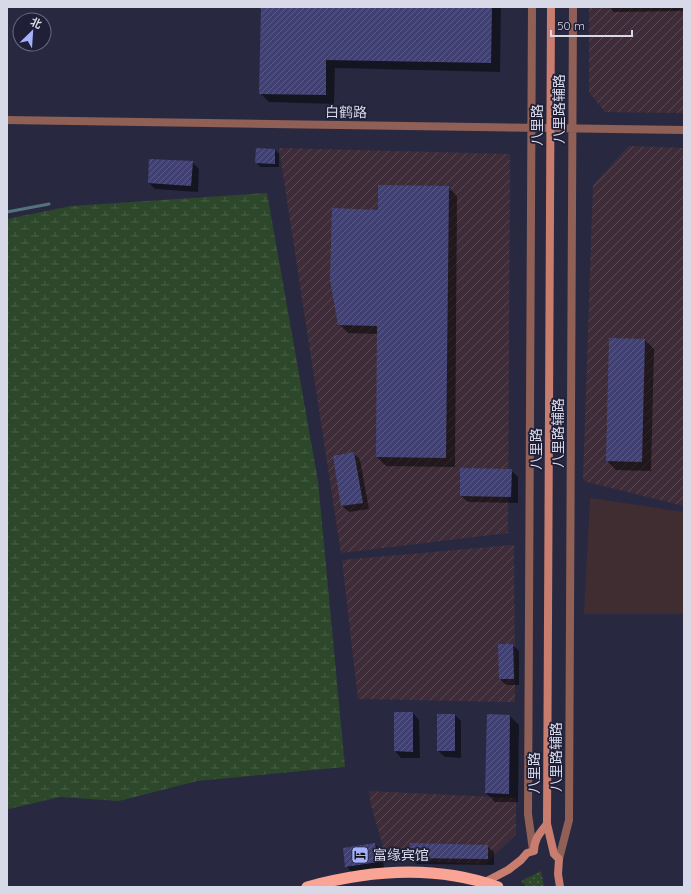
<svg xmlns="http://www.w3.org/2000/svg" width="691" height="894" font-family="Quicksand,'Noto Sans SC',sans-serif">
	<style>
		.commercial { fill: #402d32 }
		.industrial { fill: url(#industrial-furrows) }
		.grass { fill: url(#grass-dots) }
		.wetland { fill: url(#wetland-marsh) }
		.shadow { fill: #0007 }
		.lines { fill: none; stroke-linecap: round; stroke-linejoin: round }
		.stream { stroke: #53747d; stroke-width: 3 }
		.building { fill: url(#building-hatch) }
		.minor { stroke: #906057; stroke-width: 8 }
		.secondary { stroke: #c97d6e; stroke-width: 8 }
		.trunk { stroke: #f9a494; stroke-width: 11 }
		.labels { text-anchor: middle; stroke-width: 3.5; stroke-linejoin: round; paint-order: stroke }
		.street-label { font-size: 14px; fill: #d7d9e9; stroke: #1f1f37 }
		.poi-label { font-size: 14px; fill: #d7d9e9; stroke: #1f1f37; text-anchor: start }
	</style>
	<defs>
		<pattern id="industrial-furrows" width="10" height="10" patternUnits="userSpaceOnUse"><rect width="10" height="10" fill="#3e2d38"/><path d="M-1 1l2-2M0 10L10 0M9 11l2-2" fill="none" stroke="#594b55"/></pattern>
		<pattern id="grass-dots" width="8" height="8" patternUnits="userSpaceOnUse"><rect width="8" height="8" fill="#2c4729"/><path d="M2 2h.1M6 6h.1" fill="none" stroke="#4a6148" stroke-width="1.8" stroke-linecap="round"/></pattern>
		<pattern id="wetland-marsh" width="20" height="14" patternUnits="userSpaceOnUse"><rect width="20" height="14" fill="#2c4729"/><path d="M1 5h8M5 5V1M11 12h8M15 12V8" fill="none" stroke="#4a6148"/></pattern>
		<pattern id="building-hatch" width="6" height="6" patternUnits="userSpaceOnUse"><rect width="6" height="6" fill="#404072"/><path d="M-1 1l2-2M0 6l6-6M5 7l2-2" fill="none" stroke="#5b5b86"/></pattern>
	</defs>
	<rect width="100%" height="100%" fill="#282941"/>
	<!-- commercial -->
	<path class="commercial" d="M590,498L684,512V614H584Z"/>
	<!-- industrial -->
	<path class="industrial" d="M589,7H684V113L605,112L589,92Z
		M629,146L684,148V506L583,481L593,185Z
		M279,148L510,154L508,533L341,553Z
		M514,545L515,702L358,699L342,560Z
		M369,791L516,798V834L485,864L387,860L371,805Z"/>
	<!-- grass -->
	<path class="grass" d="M541,871L544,887H527L521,881Z"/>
	<!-- wetland -->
	<path class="wetland" d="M267,193L318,481L345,767L197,781L119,801L60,797L9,809L7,808V219L71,206Z"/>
	<!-- shadow -->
	<path class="shadow" d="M262,7H501L500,72L335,68L334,104L269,102L260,93Z
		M609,7H684V11L614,12Z
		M275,150L279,154V167H260L256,162Z
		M192,162L199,169L198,192L155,189L149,183Z
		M448,187L457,196L455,467L386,466L377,457L378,334L348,333L339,324Z
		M610,339L645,340L654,349L651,471L616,470L607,461Z
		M354,453L360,460L369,509L349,512L342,506Z
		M511,470L518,477V503L468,502L461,496Z
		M513,645L519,651V685H506L500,679Z
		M395,713H413L419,720L420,758H401L395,751Z
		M455,715L461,721V758L445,757L438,751Z
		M488,715L510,716L519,725L518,802H495L486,793Z
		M375,844L382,851L384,868L353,873L346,866Z
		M487,846L494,852V865L417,864L410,857Z"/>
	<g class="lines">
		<!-- stream -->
		<path class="stream" d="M7,212L49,204"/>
	</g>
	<!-- building -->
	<path class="building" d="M261,7H492L491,63L326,60V95L259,94Z
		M256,148L275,149V164L255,163Z
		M149,159L193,161L191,186L148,183Z
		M378,185L449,186L446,458L376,457L377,326L338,325L330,280L332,208L378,210Z
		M609,338L645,339L642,462L606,461Z
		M354,452L363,503L341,506L333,456Z
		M460,468L512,469L511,497L460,496Z
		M498,644H513L514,679H499Z
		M394,712H413V752L394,751Z
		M437,714H455V751H437Z
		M487,714L510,715L509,794L485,793Z
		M375,843L378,862L345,867L343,848Z
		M410,843L488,845V859L409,858Z"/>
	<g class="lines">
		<!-- minor -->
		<path class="minor" d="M532,7L528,814L533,850
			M7,120L684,130
			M559,859L569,820L573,7"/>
		<!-- secondary -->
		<path class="secondary" d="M551,7L547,824L554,854L559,859L558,874L560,887
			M485,882L508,870L521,860L527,853L534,851C534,839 540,833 547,824"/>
		<!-- trunk -->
		<path class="trunk" d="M307,887C369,870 437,865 498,887"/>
	</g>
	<!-- icons -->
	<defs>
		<symbol id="hotel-square" viewBox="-11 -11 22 22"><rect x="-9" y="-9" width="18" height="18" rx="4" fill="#a6b1fc" stroke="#1f1f37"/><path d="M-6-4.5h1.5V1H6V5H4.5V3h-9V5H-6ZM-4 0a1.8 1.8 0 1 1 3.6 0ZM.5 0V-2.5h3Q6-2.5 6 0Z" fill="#111"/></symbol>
	</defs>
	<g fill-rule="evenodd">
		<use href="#hotel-square" x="350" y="845" width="20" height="20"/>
	</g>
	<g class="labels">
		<!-- street labels -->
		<g class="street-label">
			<text transform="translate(559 109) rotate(-90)" y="5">八里路辅路</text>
			<text transform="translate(346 112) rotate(1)" y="5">白鹤路</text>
			<text transform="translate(537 125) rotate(-90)" y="5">八里路</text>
			<text transform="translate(558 433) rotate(-90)" y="5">八里路辅路</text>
			<text transform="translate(536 449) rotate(-90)" y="5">八里路</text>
			<text transform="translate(556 757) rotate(-90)" y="5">八里路辅路</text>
			<text transform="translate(534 773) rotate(-90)" y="5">八里路</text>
		</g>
		<!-- poi labels -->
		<g class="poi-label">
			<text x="373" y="860">富缘宾馆</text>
		</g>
	</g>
	<!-- border -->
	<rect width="691" height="894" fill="none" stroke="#d7d9e9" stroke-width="16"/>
	<!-- north arrow -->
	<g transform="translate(32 32) rotate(25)"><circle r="19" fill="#1f1f37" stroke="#69697e"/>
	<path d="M0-3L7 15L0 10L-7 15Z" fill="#a6b1fc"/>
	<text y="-6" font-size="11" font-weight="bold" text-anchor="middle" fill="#d7d9e9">北</text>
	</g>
	<!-- scale -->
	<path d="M551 30v6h81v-6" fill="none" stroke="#d7d9e9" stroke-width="2"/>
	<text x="557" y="30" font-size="12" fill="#d7d9e9" stroke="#1f1f37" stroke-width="3" paint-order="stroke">50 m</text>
</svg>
